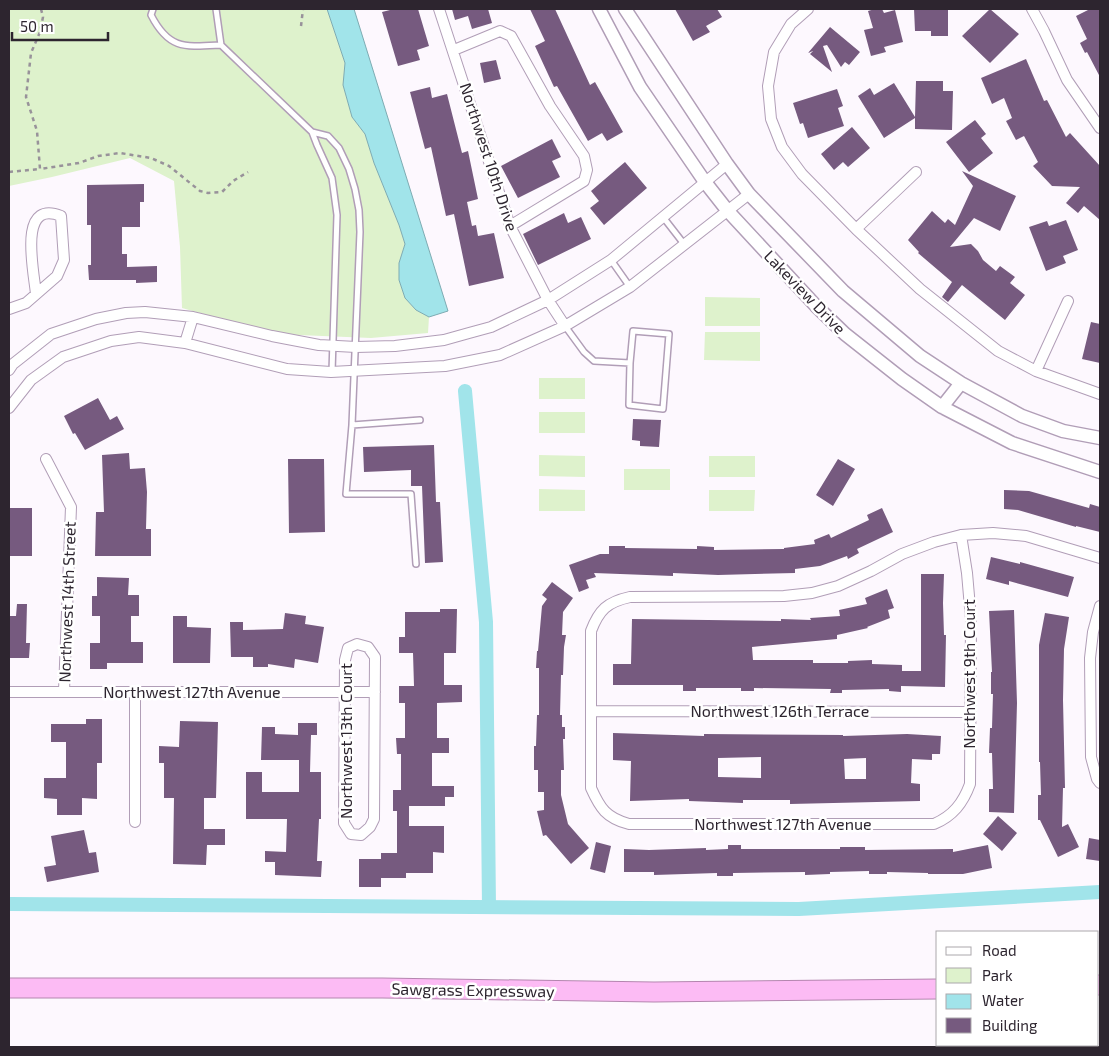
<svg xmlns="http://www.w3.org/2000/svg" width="1109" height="1056" font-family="'Exo 2',sans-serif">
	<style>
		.green { fill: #def2cc }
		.water { fill: #a1e4ea; stroke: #7eabb2 }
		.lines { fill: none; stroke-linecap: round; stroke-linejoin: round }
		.canal { stroke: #a1e4ea; stroke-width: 14 }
		.building { fill: #765a7f; fill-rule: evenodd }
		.service-casing { stroke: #b19eb7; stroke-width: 8 }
		.minor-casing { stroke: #b19eb7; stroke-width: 12 }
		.tertiary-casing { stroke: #b19eb7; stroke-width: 15 }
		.motorway-casing { stroke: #b486af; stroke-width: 21 }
		.path { stroke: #98929a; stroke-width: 2.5; stroke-dasharray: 4 4; stroke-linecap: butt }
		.service { stroke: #fff; stroke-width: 5 }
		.minor { stroke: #fff; stroke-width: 10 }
		.tertiary { stroke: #fff; stroke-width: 12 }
		.motorway { stroke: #fcbbf4; stroke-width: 19 }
		.labels { text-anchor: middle; stroke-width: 5; stroke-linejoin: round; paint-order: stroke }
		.street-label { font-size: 16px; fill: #2d252f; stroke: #fff }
	</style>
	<rect width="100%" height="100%" fill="#fdf8fe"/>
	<!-- green -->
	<path class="green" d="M9,9H327L345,63L343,85L352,117L365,134L374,163L399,225L405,244L399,263V280L405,298L416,310L429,317L428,333L371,338L274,334L182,308L180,247L174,181L130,158L52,177L9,186Z
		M705,297L760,298V326H705Z
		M705,332H760V361L704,360Z
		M539,378H585V399H539Z
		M539,412H585V433H539Z
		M539,455L585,456V477L539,476Z
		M709,456H755V477H709Z
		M624,469H670V490H624Z
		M539,489L585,490V511H539Z
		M709,490H755L754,511H709Z"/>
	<!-- water -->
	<path class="water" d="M327,9H354L448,311L429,317L416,310L405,298L399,280V263L405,244L399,225L374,163L365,134L352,117L343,85L345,63Z"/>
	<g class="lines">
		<!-- canal -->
		<path class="canal" d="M465,391L486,622L489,907
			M9,904L799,909L1100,892"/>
	</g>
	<!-- building -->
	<path class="building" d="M394,9H418L429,46L417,50L420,60L398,66L382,12Z
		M452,9H488L492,23L472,29L468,16L455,20Z
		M530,9H555L590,85L595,82L623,132L607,141L602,133L588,141L557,86L554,87L535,46L545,41Z
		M675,9H717L722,17L706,26L710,32L693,41Z
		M875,9H882L884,13L895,10L903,42L884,47L886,52L871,56L864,30L873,28L868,11Z
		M914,9H948V36H931V31H915Z
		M990,9L1019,34L990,63L962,36Z
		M1090,9H1100V77L1087,52L1085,53L1080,43L1087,39L1076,16Z
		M830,27L860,52L849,65L845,62L841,67L827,45L823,46L832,72L810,54L813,51L808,53Z
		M1026,59L1044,101L1047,100L1066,137L1070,133L1100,166V220L1084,206L1078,213L1066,203L1080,187L1052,186L1033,166L1038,162L1024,136L1016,140L1006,121L1012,118L1004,98L992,104L981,78Z
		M496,60L501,79L484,83L480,63Z
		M916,81H943V91H953L952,130L915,129V118L884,138L858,96L870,88L874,95L894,83L915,117Z
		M430,87L432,98L447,94L462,153L468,151L478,199L467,202L472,226L476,225L478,236L494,233L504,278L469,286L454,214L446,216L431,147L425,149L410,92Z
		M837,89L843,106L838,108L844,126L808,138L803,123L800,124L793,103Z
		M975,120L986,134L981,138L993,153L969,172L946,142Z
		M852,127L870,148L848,167L843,162L834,170L821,154Z
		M552,139L561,157L552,161L560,177L518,198L501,166Z
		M625,162L647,188L604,225L590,208L599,201L591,191Z
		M962,171L1016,196L1000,231L974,218L950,247L971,244L978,251L983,260L996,271L1000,266L1015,277L1010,283L1025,295L1005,320L962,285L948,302L942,297L952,282L918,253L919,252L908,240L932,211L945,223L948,219L955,225L973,186Z
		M144,184V202H140V227H122V254H127V267L157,266V282L136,283V280H89L88,265H91V225H87V185Z
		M564,213L568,223L581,217L591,239L538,265L523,234Z
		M1066,220L1078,250L1063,256L1066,263L1046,271L1029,227L1047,221L1049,226Z
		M1091,322L1100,324V363L1082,359Z
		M98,398L110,420L117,416L124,429L85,450L75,433L73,434L64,416Z
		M633,419L661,420L659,447L640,446V441L632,440Z
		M434,445L436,502H440L443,562L425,563L422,486H411V470L364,472L363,447Z
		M129,453L130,469L145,468L147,492L146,529H151V556H95L96,512H104L102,455Z
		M288,459H324L325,532L289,533Z
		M838,459L855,469L833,506L816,495Z
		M1004,490L1029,491L1089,508L1090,504L1100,507V532L1076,526V527L1018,510L1004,509Z
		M9,508H32V556H9Z
		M882,508L893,532L857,549L859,553L848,559L847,556L820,566L795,569V573L718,575L673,573V576L594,573L596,577L586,580L589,588L579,592L569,565L600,554H609V546H625V548L697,549V546L714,547V550L784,549V548L815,544L814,540L829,534L831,538L869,520L867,515Z
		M991,557L1020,564V562L1074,577L1068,597L1009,581V585L986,579Z
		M921,574H944L943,603L944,635H946L945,687L901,686V692L889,691V689L842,690V693H830L831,689L754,688V691H741V688H696V691H683V685H613V664H631L632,619L781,621V619L811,620L810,618L840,616L839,610L867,604L865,598L887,589L894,608L888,610L890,618L867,627L868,628L837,635V639L752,647L753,660H813V663H848V661L872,660V664L902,665V671H921Z
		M97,577L129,578L128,595H139V616H131V642H143V663H107V669H90V643H100V616H92V596H97Z
		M552,582L573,598L563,612L562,635H566L564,647L563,675H561L560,715H562V727H565V739H563L564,770H561V795L568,824L589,848L571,864L546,835L543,836L537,811L544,810V792H538V770H534V746H536L537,715H539V668H536L537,651H538L542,606L547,599L542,595Z
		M17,604H27L26,643H30L29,658H9V616H16Z
		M440,609H457L456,653H444V685H462V702L437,703V738H449V753H432V786H454V797H445V806H409V826H444V853L433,852V873H406V878H381V887H359V859H381V853H397V811H393V790H401V754H397L396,738H405V703H399V686H414L413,653H399V637H405V612H440Z
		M1014,610L1017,703L1014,813L989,812V789H993L992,753H989L990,728H992L993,694H991V672H992L989,611Z
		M285,613L306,616L305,624L324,627L318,663L295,659L294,668L268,664V667H253V657H231L230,622H243V630L283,629Z
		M1045,613L1069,617L1064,649L1063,700L1065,788H1063L1062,827L1068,824L1079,847L1058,857L1040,820H1038V795H1041L1040,762H1039V645Z
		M173,616H187V627L211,628L210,663H173Z
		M86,719H102V763H97V799L82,798V815H57V799L44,798V778H66V742H51V724H86Z
		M180,721L218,722L216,798H204V829H225V845H207L206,865L173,864L174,798H164V763H159V746L179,747Z
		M298,723H317V735H311L310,772H321V819H319L317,861H322L321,877L275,875V862H265V851L286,852L287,819H246V772H262V792H299V760H261L262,727H275V734L298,735Z
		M613,733L704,736V734L843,735V736L907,734L941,736L940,754H932V760L912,759L911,783L920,784V801L790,804V800H743V803L689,801V799L630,801L631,761L613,760ZM761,757V778L718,777V758ZM866,758V779H845L844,759Z
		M998,816L1017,833L1002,851L983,834Z
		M84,830L89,853L96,852L99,872L47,882L44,867L56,865L51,836Z
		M1089,838L1100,840V861L1086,859Z
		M596,842L611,846L605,873L590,869Z
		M728,845H741V849H840V847H865V850L953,849V852L988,845L992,868L963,874H928V873L887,872V874H869V871L830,872V874L805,875V872L733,873V876H717V873L654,875V872H624V849L649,850L706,848V850L728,849Z"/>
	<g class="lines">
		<defs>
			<path id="service" d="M153,9L151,15C169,50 185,47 221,45
				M216,9L221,45L312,132L328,136L339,148L349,169L355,189L359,210L360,232L352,425L420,420
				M312,132L317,145L332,178L337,215L332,372
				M663,217L684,244
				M611,260L630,287
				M565,326L584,352L594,361L630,363L633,331L669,334L663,409L629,405L630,363
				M352,425L346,494H411L416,564"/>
			<path id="minor" d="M439,9L510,226L548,300L565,326
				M808,9L791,24L774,52L768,86L771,119L782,147L802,174L856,229L920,289L998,351L1036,371L1100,394
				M1032,9L1044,31L1067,80L1100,128
				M454,50L500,31L511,36L550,106L584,156L587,170L584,181L510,226
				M856,229L916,172
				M9,309L26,303L57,276L64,260L61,216C17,198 34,272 36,294
				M185,343L193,317
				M9,370L13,364L51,334L96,319L126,313L145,312L193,317L272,336L319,345L356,347L395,346L444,340L469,333L491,327L548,300L611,260L727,164
				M1036,371L1068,301
				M9,408L31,380L63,357L111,341L139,337L185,343L287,369L331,372L445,366L500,355L565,326L630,287L749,194
				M46,459L71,507L64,691
				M961,535L967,573L971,619L970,784C963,803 953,816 934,824H629C606,818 600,808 591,788V631C599,610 607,602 630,597L784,596L812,593L838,586L871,571L902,554L934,542L961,535L993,533L1026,536L1100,558
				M1100,606L1093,632L1090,658L1091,757L1097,779L1100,783
				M357,644L368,647L375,657L374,819L370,827L361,835L351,834L344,823L345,660L348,648Z
				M9,692H375
				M135,692V822
				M591,711L970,712"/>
			<path id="tertiary" d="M599,9L640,87L705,182L727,210L816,306L845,334L902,379L942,407L1012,443L1100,472
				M625,9L727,164L749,194L843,291L920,356L961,383L1022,416L1063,431L1100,438
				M942,407L961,383"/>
			<path id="motorway" d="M1098,985H1100
				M9,988H382L654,992L938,989"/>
		</defs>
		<!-- service casing -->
		<use href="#service" class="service-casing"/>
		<!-- minor casing -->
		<use href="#minor" class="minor-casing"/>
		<!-- tertiary casing -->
		<use href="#tertiary" class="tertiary-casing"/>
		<!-- motorway casing -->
		<use href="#motorway" class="motorway-casing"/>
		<!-- path -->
		<path class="path" d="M41,9L43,17L40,32L31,53L26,97L37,131L40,169L79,163L98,156L120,153L151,158L169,166L200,191L208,193L222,192L233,181L248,172
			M301,26L303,9
			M9,172L40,169"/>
		<!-- service -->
		<use href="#service" class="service"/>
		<!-- minor -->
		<use href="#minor" class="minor"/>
		<!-- tertiary -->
		<use href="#tertiary" class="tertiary"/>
		<!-- motorway -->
		<use href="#motorway" class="motorway"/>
	</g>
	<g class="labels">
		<!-- street labels -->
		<g class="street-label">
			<text transform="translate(489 157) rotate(72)" y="6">Northwest 10th Drive</text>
			<text transform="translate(805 292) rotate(46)" y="6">Lakeview Drive</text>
			<text transform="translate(67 602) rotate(-88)" y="6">Northwest 14th Street</text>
			<text transform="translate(969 674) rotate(-90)" y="6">Northwest 9th Court</text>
			<text x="192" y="698">Northwest 127th Avenue</text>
			<text x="780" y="717">Northwest 126th Terrace</text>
			<text transform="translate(346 741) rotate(-90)" y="6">Northwest 13th Court</text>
			<text x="783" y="830">Northwest 127th Avenue</text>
			<text transform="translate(473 990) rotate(1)" y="6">Sawgrass Expressway</text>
		</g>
	</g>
	<!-- border -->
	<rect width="1109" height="1056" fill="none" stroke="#2d252f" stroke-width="20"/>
	<!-- legend -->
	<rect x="936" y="931" width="162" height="115" fill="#ffffff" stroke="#aba8ac"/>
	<rect x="946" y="947" width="25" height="8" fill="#ffffff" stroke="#aba8ac"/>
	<text x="982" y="956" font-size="15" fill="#2d252f">Road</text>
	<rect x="946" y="968" width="25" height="15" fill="#def2cc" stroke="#aba8ac"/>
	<text x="982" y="981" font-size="15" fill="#2d252f">Park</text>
	<rect x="946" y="994" width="25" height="15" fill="#a1e4ea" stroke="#aba8ac"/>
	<text x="982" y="1006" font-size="15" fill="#2d252f">Water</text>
	<rect x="946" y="1018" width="25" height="15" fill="#765a7f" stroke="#aba8ac"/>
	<text x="982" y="1031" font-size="15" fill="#2d252f">Building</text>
	<!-- scale -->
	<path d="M12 32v8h96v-8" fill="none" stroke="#2d252f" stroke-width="2.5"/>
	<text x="20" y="32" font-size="15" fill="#2d252f" stroke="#ffffff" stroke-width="4" paint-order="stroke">50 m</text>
</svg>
